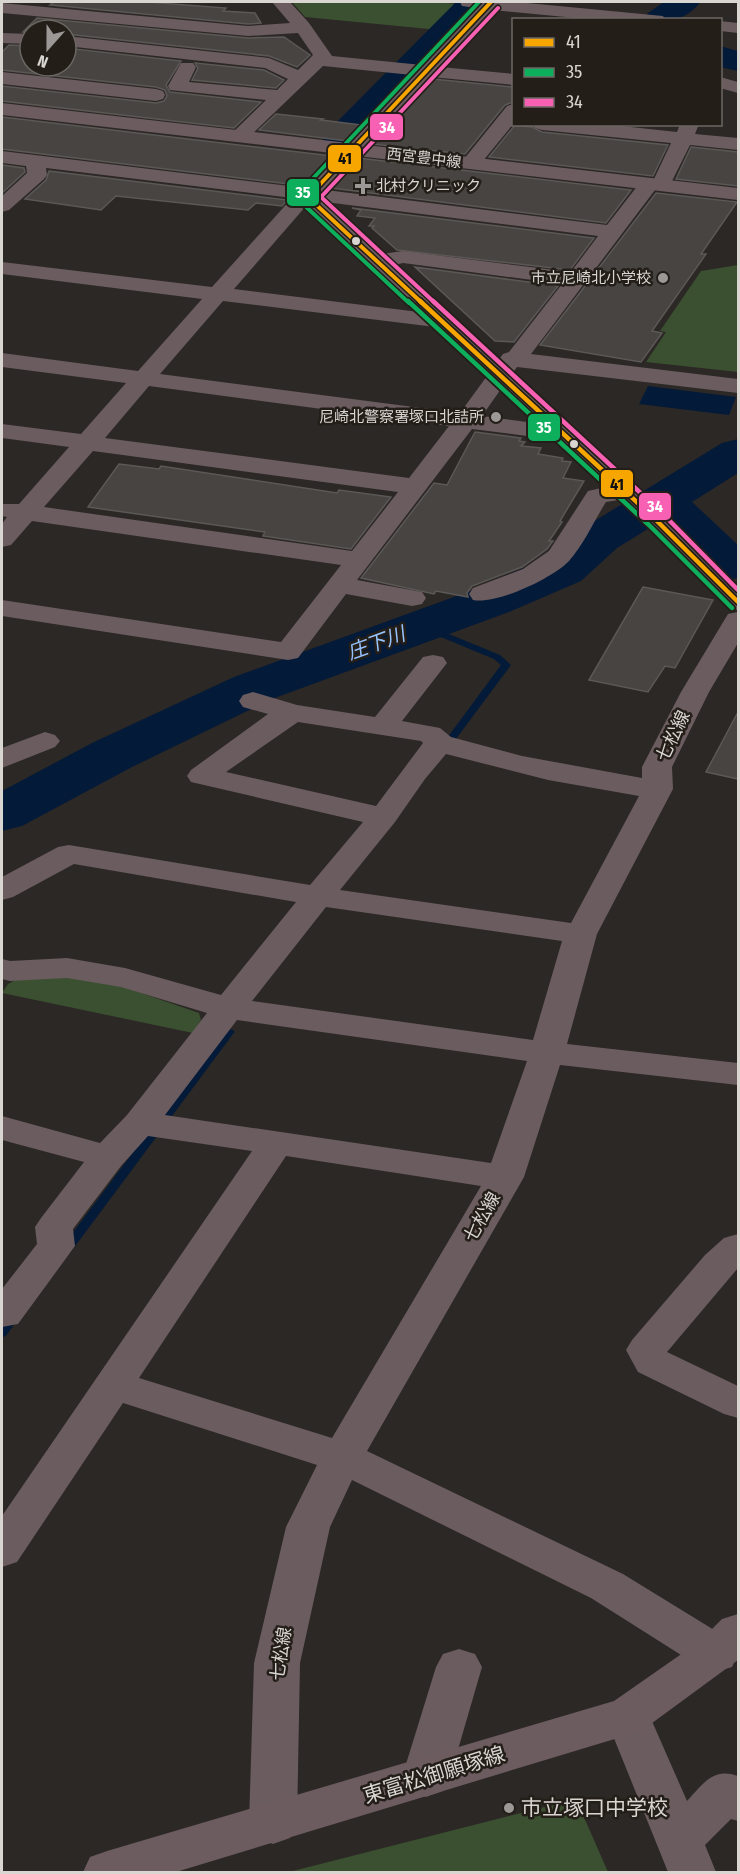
<svg xmlns="http://www.w3.org/2000/svg" width="740" height="1874" font-family="'Fira Sans Condensed','Noto Sans JP',sans-serif">
	<style>
		.green { fill: #3b4f31 }
		.water { fill: #041a39 }
		.lines { fill: none; stroke-linecap: round; stroke-linejoin: round }
		.stream { fill: #041a39; fill-rule: evenodd }
		.river { fill: #041a39; fill-rule: evenodd }
		.building { fill: #474442; stroke: #5b5856; stroke-width: 1.5 }
		.minor { fill: #6b5c5f; fill-rule: evenodd }
		.major { fill: #6c5b5f; fill-rule: evenodd }
		.bus-1-far1-casing { stroke: #241e19; stroke-width: 7 }
		.bus-1-casing { stroke: #241e19; stroke-width: 8 }
		.bus-2-far1-casing { stroke: #241e19; stroke-width: 7 }
		.bus-2-casing { stroke: #241e19; stroke-width: 8 }
		.bus-3-far1-casing { stroke: #241e19; stroke-width: 7 }
		.bus-3-casing { stroke: #241e19; stroke-width: 8 }
		.bus-1-far1 { stroke: #f7a600; stroke-width: 4 }
		.bus-1 { stroke: #f7a600; stroke-width: 4.5 }
		.bus-2-far1 { stroke: #0daf5c; stroke-width: 4 }
		.bus-2 { stroke: #0daf5c; stroke-width: 4.5 }
		.bus-3-far1 { stroke: #f860b3; stroke-width: 4 }
		.bus-3 { stroke: #f860b3; stroke-width: 4.5 }
		.poi-dot { fill: #9c9895; stroke: #241e19; stroke-width: 2 }
		.bus-dot { fill: #d9d5d1; stroke: #241e19; stroke-width: 2 }
		.labels { text-anchor: middle; stroke-width: 5; stroke-linejoin: round; paint-order: stroke }
		.far-street-label { font-size: 15px; fill: #d9d5d1; stroke: #241e19 }
		.far-poi-label { font-size: 15px; fill: #d9d5d1; stroke: #241e19; text-anchor: end }
		.street-label { font-size: 18px; fill: #d9d5d1; stroke: #241e19 }
		.water-label { font-size: 20px; font-style: italic; fill: #96c2fe; stroke: #241e19 }
		.near-street-label { font-size: 21px; fill: #d9d5d1; stroke: #241e19 }
		.near-poi-label { font-size: 21px; fill: #d9d5d1; stroke: #241e19; text-anchor: start }
		.line-badge { stroke: #241e19; stroke-width: 2 }
		.badge-label { font-size: 16px; text-anchor: middle; font-weight: bold; fill: #fff }
		.pale-badge-label { font-size: 16px; text-anchor: middle; font-weight: bold; fill: #111 }
	</style>
	<rect width="100%" height="100%" fill="#2b2825"/>
	<!-- green -->
	<path class="green" d="M292,2H440L463,5L439,30L305,17Z
		M738,265V372L646,362L666,332L660,331L701,271Z
		M22,976H64L124,987L199,1013L201,1020L193,1033L2,993L8,984Z
		M576,1799L608,1872H289Z"/>
	<!-- water -->
	<path class="water" d="M648,386L736,397L729,415L639,404Z"/>
	<g class="lines">
		<!-- stream -->
		<path class="stream" d="M422,623L500,655L511,665L447,751L444,752L439,749L501,665L494,659L419,628V624Z
			M229,1029L233,1030L235,1032L233,1034L70,1253H62L60,1250L62,1247L225,1030Z
			M14,1312L18,1313L20,1316L6,1336L2,1337C2,1327 2,1315 14,1312Z"/>
		<!-- river -->
		<path class="river" d="M456,2H489L354,147L341,150L328,147L323,139L328,131Z
			M664,2H700C685,23 666,20 643,20L648,13Z
			M720,46L738,51V71L720,67Z
			M738,439V473L692,502L738,545V578L731,580L713,576L659,522L617,548L581,581L509,612L272,699L132,767L22,826L2,831V791L92,743L234,677L473,590L545,559L583,528L722,443Z"/>
	</g>
	<!-- building -->
	<path class="building" d="M54,2H147L226,8L223,11L255,13L261,23L248,24L50,5Z
		M37,18L248,38L284,37L310,55L297,67L269,56L66,34V30L23,32Z
		M9,45L30,46V66H66V48L181,61L166,85L170,92L261,102L234,128L2,101V86L156,103L164,101L167,96L165,90L156,87L2,70V52Z
		M195,63L264,70L284,80L276,88L192,80L198,68Z
		M433,79L513,87V102L505,105L465,154L372,144Z
		M276,114L323,119L321,120L362,125L347,141L259,130Z
		M2,117L333,156L305,186L2,149Z
		M515,125L532,127L542,132L668,145L653,176L489,157Z
		M691,147L738,152V186L676,179Z
		M358,158L631,190L606,223L331,188Z
		M2,165L24,168L25,172L2,193Z
		M49,171L287,200L282,206L256,203L248,210L116,196L101,210L25,199L46,180Z
		M656,193L737,202L701,254H706L652,331L662,333L641,362L540,345Z
		M352,208L594,238L570,270L397,250L372,228L374,226H369L375,218L357,216L361,210Z
		M415,267L558,286L514,342L495,341Z
		M475,432L521,438L519,441L525,442L521,446L541,448L538,454L563,458L562,461L571,462L563,478L584,481L560,521L562,522L549,541H553L547,549L522,567L472,586L467,593L468,597L436,591L434,594L361,578L434,483L447,485Z
		M119,464L159,469L161,466L337,493L339,490L391,497L351,549L263,536L265,532L88,507Z
		M643,587L713,600L675,668L665,666L648,692L589,680Z
		M738,712V779L706,772Z"/>
	<g class="lines">
		<!-- minor -->
		<path class="minor" d="M272,2H290L309,23L332,56L422,65L476,8L462,6L460,2H517L663,16L665,20H597L493,10L440,67L514,74V85L431,77L326,190L607,225L642,180L654,179L671,143L542,130L535,128L533,124H603L677,132L680,124H699L695,134L738,138V150L690,145L668,189L655,190L531,354L738,379V393L517,367L512,374L663,513L738,587V610L728,608L619,500L606,502C594,521 584,544 569,561C553,578 496,605 473,600L469,594L473,588L523,569L549,551L588,491L606,487L547,432L527,436L472,429L357,580L422,592L426,598L422,604L412,606L346,594L298,658L288,660L2,616V600L281,642L341,565L32,521L11,545L2,547V524L7,517L2,516V504H19L69,447L2,438V424L81,434L126,383L2,367V353L138,371L202,299L2,274V262L212,287L292,198L46,168L47,175L44,179L9,210L2,212V196L27,173L26,166L2,163V151L306,188L412,75L323,66L246,140H232L229,136L266,100L170,90L168,86L181,63H193L196,67L189,82L277,90L288,79L265,68L66,46V36L269,58L298,70L313,55L298,33L248,36L2,13V3L248,26L290,23ZM325,202L598,236L571,272L403,251L382,254ZM306,206L419,312L234,289ZM403,263L562,284L509,352L503,354L498,361L394,265ZM223,301L435,327L487,376L460,413L160,374ZM149,386L449,426L409,478L105,438ZM501,389L535,420L527,422L482,416ZM93,451L398,492L352,551L44,507Z
			M720,21L738,23V33L720,31Z
			M2,33L30,34V44L2,43Z
			M2,72L156,89L163,91L165,95L163,99L156,101L2,84Z
			M720,77L738,82V93L720,88Z
			M514,104V123L478,167H464L461,163L464,159L507,106Z
			M738,612V643L709,692L672,767L673,789L597,934L567,1044L738,1063V1085L560,1065L524,1177L367,1451L623,1574L732,1641L738,1654L732,1667L716,1672L700,1667L591,1598L352,1480L330,1527L300,1663L297,1823L290,1838L273,1844L256,1838L249,1823L254,1663L286,1527L317,1465L123,1403L17,1562L2,1567V1516L252,1151L148,1136L121,1166L73,1229L75,1246L18,1324L2,1327V1289L37,1244L35,1227L41,1218L84,1162L2,1140V1116L100,1143L127,1115L207,1013L121,987L67,978L10,981L2,979V959L10,961L67,958L125,968L221,995L296,902L74,864L13,897L2,900V877L58,847L69,845L310,885L363,822L191,782L187,776L191,770L268,714L243,707L239,701L243,695L253,692L297,705L375,717L423,657L433,655L443,657L447,663L402,721L440,728L451,737L522,756L642,778V767L681,692L728,614ZM298,722L421,741L423,743L376,806L226,772ZM446,754L548,780L639,796L571,923L340,890L395,822L425,779ZM326,907L562,941L533,1040L252,1001ZM237,1020L527,1061L491,1163L165,1115ZM286,1156L481,1186L332,1438L139,1378Z
			M45,732L55,735L60,741L55,747L2,768V748Z
			M738,1234V1268L667,1352L738,1386V1418L724,1414L638,1372L626,1350L632,1340L705,1255L724,1238Z
			M459,1649L475,1654L482,1667L450,1777L443,1791L426,1797L409,1791L402,1777L436,1667L443,1654Z
			M628,1697L644,1703L687,1801C703,1784 713,1767 738,1776V1821L731,1819L705,1845L716,1872H668L605,1716L612,1703Z"/>
		<!-- major -->
		<path class="major" d="M2,103L738,188V200L2,115Z
			M738,1614V1660L644,1729L628,1735L176,1872H83L90,1857L107,1851L614,1701L700,1641L722,1619Z"/>
		<defs>
			<path id="bus-1-far1" d="M422,303L310,199V195L491,2"/>
			<path id="bus-1" d="M420,301L654,518L738,602"/>
			<path id="bus-2-far1" d="M409,303L302,203L303,189L479,2"/>
			<path id="bus-2" d="M408,301L648,524L732,608"/>
			<path id="bus-3-far1" d="M435,303L321,197L498,8"/>
			<path id="bus-3" d="M433,301L660,511L738,590"/>
		</defs>
		<!-- bus-1-far1 casing -->
		<use href="#bus-1-far1" class="bus-1-far1-casing"/>
		<!-- bus-1 casing -->
		<use href="#bus-1" class="bus-1-casing"/>
		<!-- bus-2-far1 casing -->
		<use href="#bus-2-far1" class="bus-2-far1-casing"/>
		<!-- bus-2 casing -->
		<use href="#bus-2" class="bus-2-casing"/>
		<!-- bus-3-far1 casing -->
		<use href="#bus-3-far1" class="bus-3-far1-casing"/>
		<!-- bus-3 casing -->
		<use href="#bus-3" class="bus-3-casing"/>
		<!-- bus-1-far1 -->
		<use href="#bus-1-far1" class="bus-1-far1"/>
		<!-- bus-1 -->
		<use href="#bus-1" class="bus-1"/>
		<!-- bus-2-far1 -->
		<use href="#bus-2-far1" class="bus-2-far1"/>
		<!-- bus-2 -->
		<use href="#bus-2" class="bus-2"/>
		<!-- bus-3-far1 -->
		<use href="#bus-3-far1" class="bus-3-far1"/>
		<!-- bus-3 -->
		<use href="#bus-3" class="bus-3"/>
	</g>
	<!-- markers -->
	<g class="poi-dot">
		<path d="M360 177h6v6h6v6h-6v6h-6v-6h-6v-6h6z"/>
		<circle cx="663" cy="278" r="6"/>
		<circle cx="496" cy="417" r="6"/>
		<circle cx="509" cy="1808" r="6"/>
	</g>
	<g class="bus-dot">
		<circle cx="356" cy="241" r="5"/>
		<circle cx="574" cy="444" r="5"/>
	</g>
	<g class="labels">
		<!-- far-street labels -->
		<g class="far-street-label">
			<text transform="translate(424 158) rotate(7)" y="5">西宮豊中線</text>
		</g>
		<!-- far-poi labels -->
		<g class="far-poi-label">
			<text x="376" y="191" text-anchor="start">北村クリニック</text>
			<text x="651" y="283">市立尼崎北小学校</text>
			<text x="484" y="422">尼崎北警察署塚口北詰所</text>
		</g>
		<!-- street labels -->
		<g class="street-label">
			<text transform="translate(673 736) rotate(-64)" y="6">七松線</text>
			<text transform="translate(482 1217) rotate(-60)" y="6">七松線</text>
			<text transform="translate(281 1654) rotate(-81)" y="6">七松線</text>
		</g>
		<!-- water labels -->
		<g class="water-label">
			<text transform="translate(376 643) rotate(-20)" y="7">庄下川</text>
		</g>
		<!-- near-street labels -->
		<g class="near-street-label">
			<text transform="translate(434 1775) rotate(-17)" y="7">東富松御願塚線</text>
		</g>
		<!-- near-poi labels -->
		<g class="near-poi-label">
			<text x="521" y="1815">市立塚口中学校</text>
		</g>
	</g>
	<g class="line-badge">
		<rect x="369" y="113" width="35" height="28" rx="6" fill="#f860b3"/>
		<rect x="327" y="144" width="35" height="29" rx="6" fill="#f7a600"/>
		<rect x="286" y="178" width="34" height="29" rx="6" fill="#0daf5c"/>
		<rect x="527" y="413" width="34" height="29" rx="6" fill="#0daf5c"/>
		<rect x="600" y="469" width="34" height="29" rx="6" fill="#f7a600"/>
		<rect x="638" y="492" width="34" height="29" rx="6" fill="#f860b3"/>
	</g>
	<g class="badge-label">
		<text x="387" y="133">34</text>
		<text x="303" y="198">35</text>
		<text x="544" y="433">35</text>
		<text x="655" y="512">34</text>
	</g>
	<g class="pale-badge-label">
		<text x="345" y="164">41</text>
		<text x="617" y="490">41</text>
	</g>
	<!-- border -->
	<rect width="740" height="1874" fill="none" stroke="#d9d5d1" stroke-width="6"/>
	<!-- legend -->
	<rect x="512" y="18" width="210" height="108" fill="#241e19" stroke="#6c6763" stroke-width="1.5"/>
	<rect x="524" y="38" width="30" height="9" fill="#f7a600" stroke="#6c6763" stroke-width="1.5"/>
	<text x="566" y="48" font-size="18" fill="#d9d5d1">41</text>
	<rect x="524" y="68" width="30" height="9" fill="#0daf5c" stroke="#6c6763" stroke-width="1.5"/>
	<text x="566" y="78" font-size="18" fill="#d9d5d1">35</text>
	<rect x="524" y="98" width="30" height="9" fill="#f860b3" stroke="#6c6763" stroke-width="1.5"/>
	<text x="566" y="108" font-size="18" fill="#d9d5d1">34</text>
	<!-- north arrow -->
	<g transform="translate(48 48) rotate(201)"><circle r="28" fill="#241e19" stroke="#6c6763" stroke-width="1.5"/>
	<path d="M0-4.5L10 22L0 15L-10 22Z" fill="#9c9895"/>
	<text y="-9" font-size="16" font-weight="bold" text-anchor="middle" fill="#d9d5d1">N</text>
	</g>
</svg>
